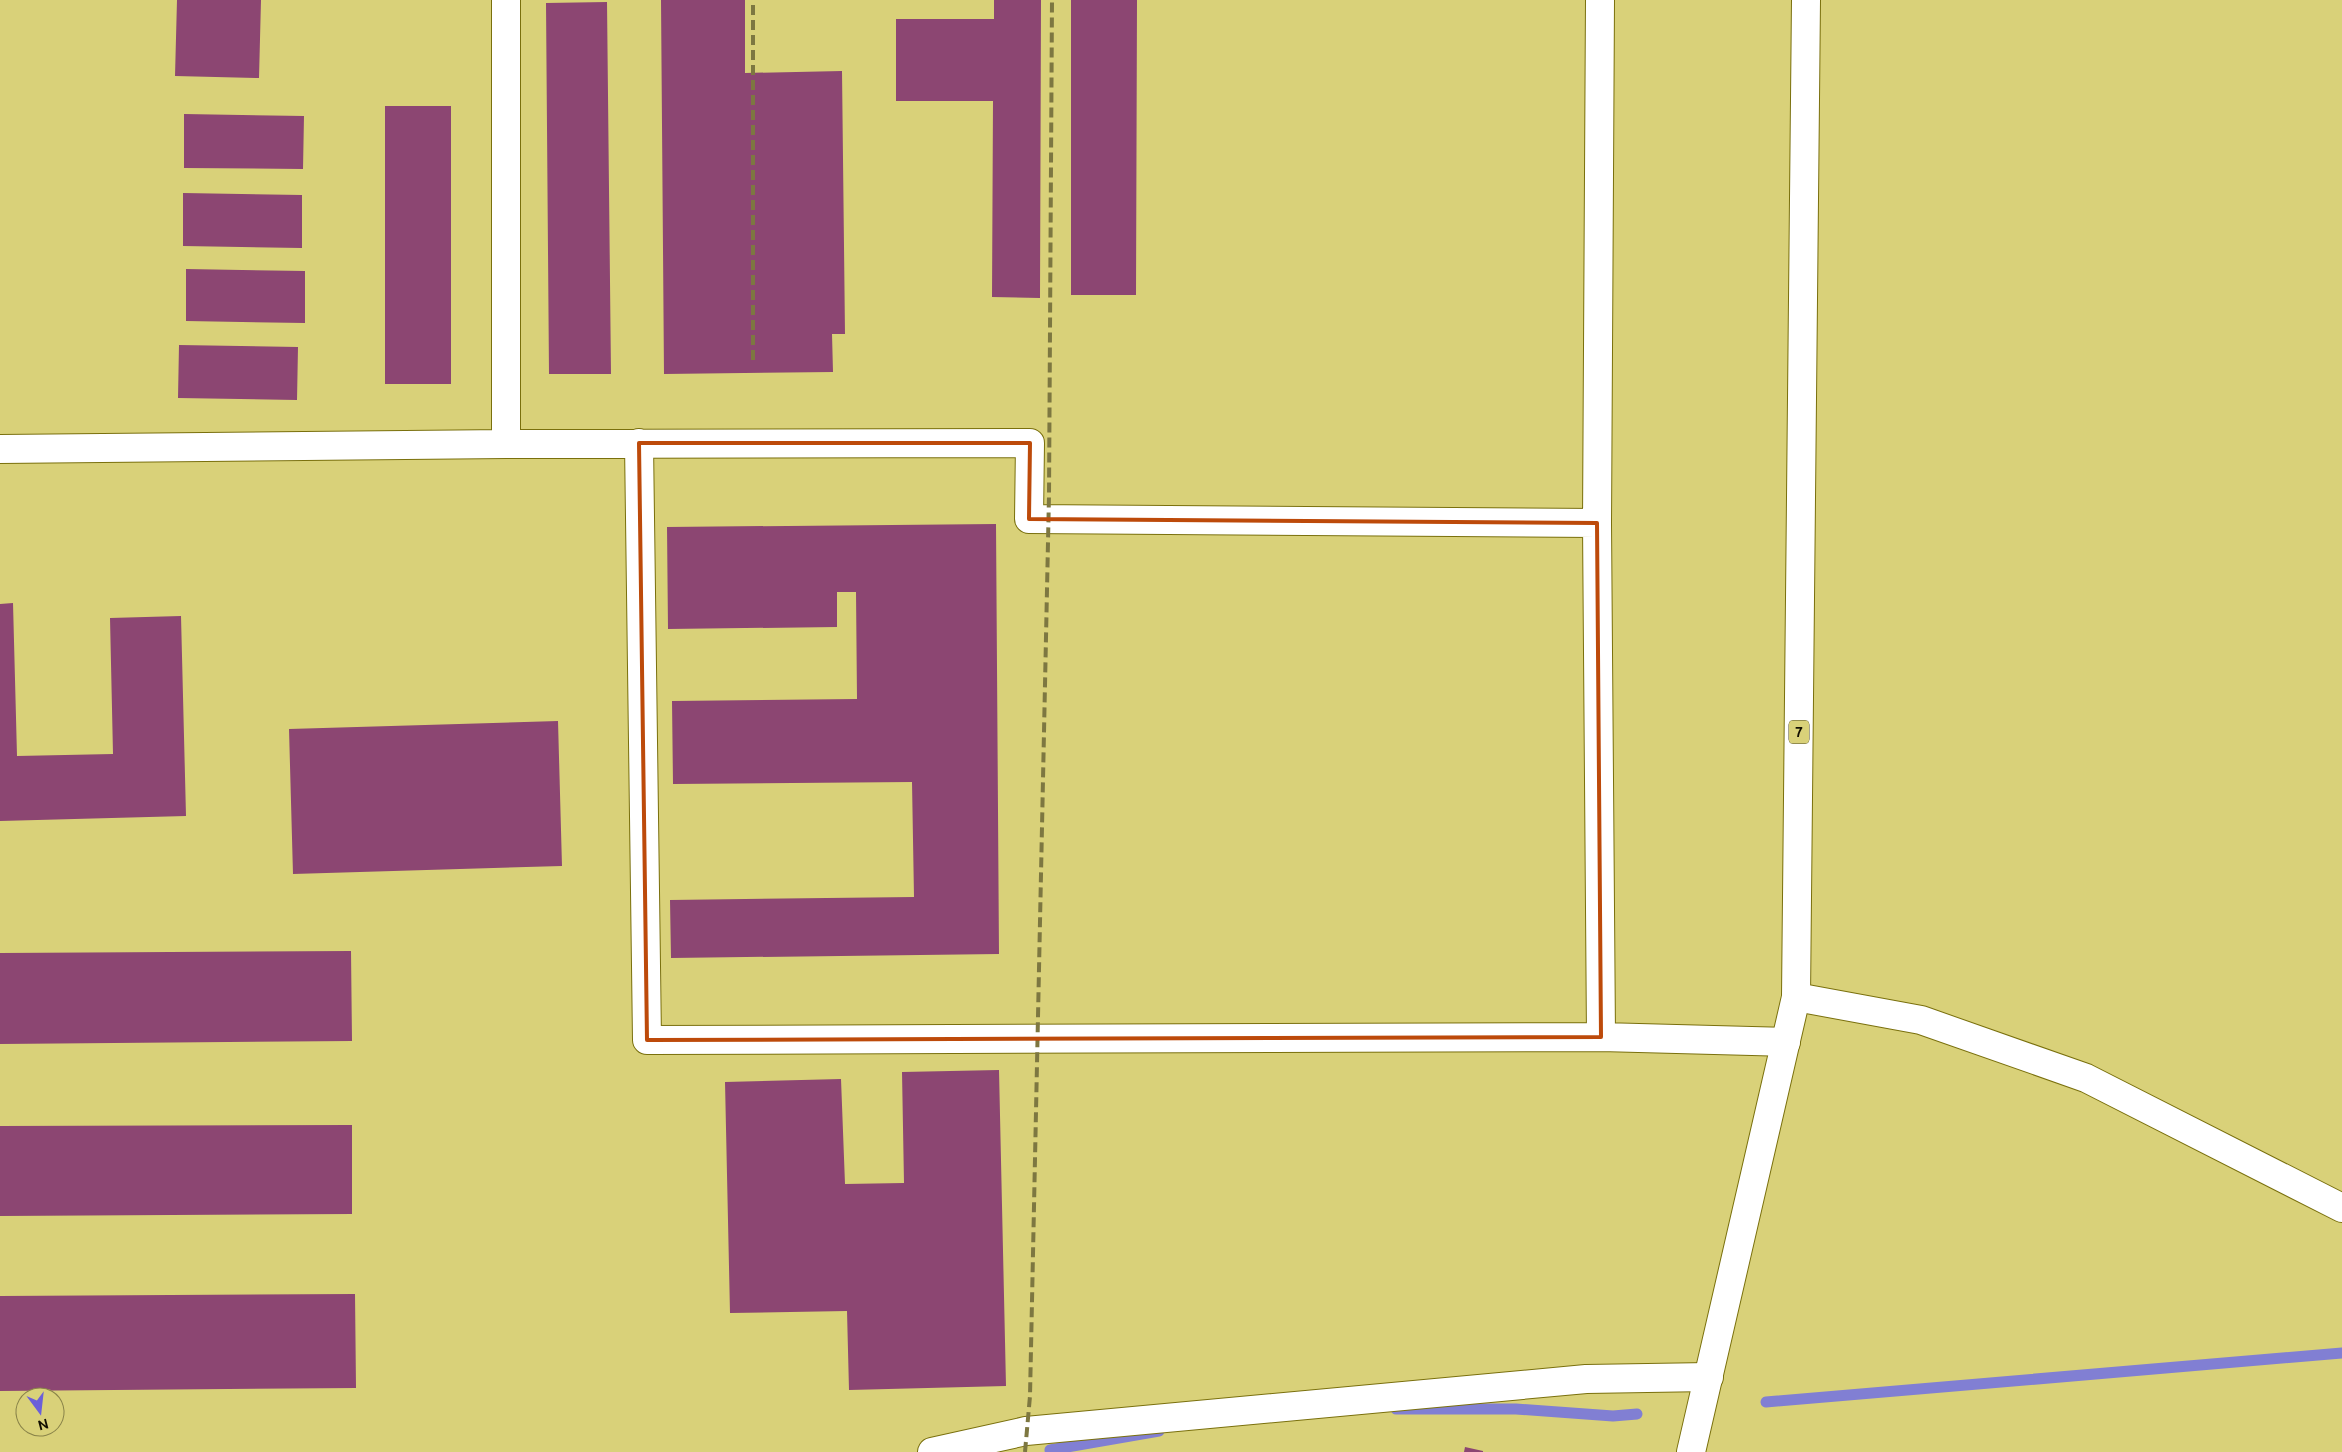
<svg xmlns="http://www.w3.org/2000/svg" width="2342" height="1452" font-family="Ubuntu,sans-serif">
	<style>
		.lines { fill: none; stroke-linecap: round; stroke-linejoin: round }
		.stream { stroke: #817fd3; stroke-width: 11 }
		.building { fill: #8c4672 }
		.street-casing { stroke: #7a700d; stroke-width: 30 }
		.highway-casing { stroke: #7a700d; stroke-width: 30 }
		.street { stroke: #fff; stroke-width: 28 }
		.highway { stroke: #fff; stroke-width: 28 }
		.rail { stroke: #7d7741; stroke-width: 4; stroke-dasharray: 10 5; stroke-linecap: butt }
		.marked { fill: none; stroke: #bd4a0a; stroke-width: 4; stroke-linejoin: round }
		.labels { text-anchor: middle; stroke-width: 5; stroke-linejoin: round; paint-order: stroke }
		.shield { fill: #d9d179; stroke: #4d4824; stroke-width: 1 }
		.shield-label { font-size: 14px; font-weight: bold; fill: #110e00 }
	</style>
	<rect width="100%" height="100%" fill="#d9d179"/>
	<g class="lines">
		<!-- stream -->
		<path class="stream" d="M 1766,1402 L 2342,1353
			M 1396,1409 L 1516,1409 L 1613,1416 L 1637,1414
			M 1050,1450 L 1159,1431"/>
	</g>
	<!-- building -->
	<path class="building" d="M 177,0 L 261,0 L 259,78 L 175,76 Z
		M 661,0 L 745,0 L 745,73 L 842,71 L 845,334 L 832,334 L 833,372 L 664,374 Z
		M 994,0 L 1041,0 L 1040,298 L 992,297 L 993,101 L 896,101 L 896,19 L 994,19 Z
		M 1071,0 L 1137,0 L 1136,295 L 1071,295 Z
		M 607,2 L 611,374 L 549,374 L 546,3 Z
		M 385,106 L 451,106 L 451,384 L 385,384 Z
		M 184,114 L 304,116 L 303,169 L 184,168 Z
		M 183,193 L 302,195 L 302,248 L 183,246 Z
		M 186,269 L 305,271 L 305,323 L 186,321 Z
		M 179,345 L 298,347 L 297,400 L 178,398 Z
		M 996,524 L 999,954 L 671,958 L 670,900 L 914,897 L 912,782 L 673,784 L 672,701 L 857,699 L 856,592 L 837,592 L 837,627 L 668,629 L 667,527 Z
		M 13,603 L 17,756 L 113,754 L 110,618 L 181,616 L 186,816 L 0,821 L 0,604 Z
		M 558,721 L 562,866 L 293,874 L 289,729 Z
		M 351,951 L 352,1041 L 0,1044 L 0,953 Z
		M 999,1070 L 1006,1386 L 849,1390 L 847,1311 L 730,1313 L 725,1082 L 841,1079 L 845,1184 L 904,1183 L 902,1072 Z
		M 352,1125 L 352,1214 L 0,1216 L 0,1126 Z
		M 355,1294 L 356,1388 L 0,1391 L 0,1296 Z
		M 1465,1447 L 1483,1451 L 1483,1452 L 1464,1452 Z"/>
	<g class="lines">
		<defs>
			<path id="street" d="M 506,0 L 506,444
				M 1600,0 L 1597,523 L 1601,1037
				M 639,443 L 647,1040 L 1601,1037 L 1786,1042
				M 0,449 L 506,444 L 1030,443 L 1029,519 L 1597,523
				M 1796,997 L 1921,1020 L 2086,1078 L 2342,1208
				M 932,1452 L 1026,1431 L 1586,1379 L 1709,1377"/>
			<path id="highway" d="M 1691,1452 L 1796,997 L 1806,0"/>
		</defs>
		<!-- street casing -->
		<use href="#street" class="street-casing"/>
		<!-- highway casing -->
		<use href="#highway" class="highway-casing"/>
		<!-- street -->
		<use href="#street" class="street"/>
		<!-- highway -->
		<use href="#highway" class="highway"/>
		<!-- rail -->
		<path class="rail" d="M 753,360 L 753,0
			M 1025,1452 L 1030,1396 L 1049,495 L 1052,0"/>
	</g>
	<!-- marked area -->
	<path class="marked" d="M 639,443 L 1030,443 L 1029,519 L 1597,523 L 1601,1037 L 647,1040 Z"/>
	<g class="labels">
		<!-- shield labels -->
		<rect class="shield" x="1789" y="720.5" width="20" height="23" rx="4"/>
		<g class="shield-label">
			<text x="1799" y="737">7</text>
		</g>
	</g>
	<!-- north arrow -->
	<g transform="translate(40 1412) rotate(165)"><circle r="24" fill="#d9d179" stroke="#898349"/>
	<path d="M0-4L9 19L0 12L-9 19Z" fill="#6b5fd9"/>
	<text y="-8" font-size="14" font-weight="bold" text-anchor="middle" fill="#110e00">N</text>
	</g>
</svg>
